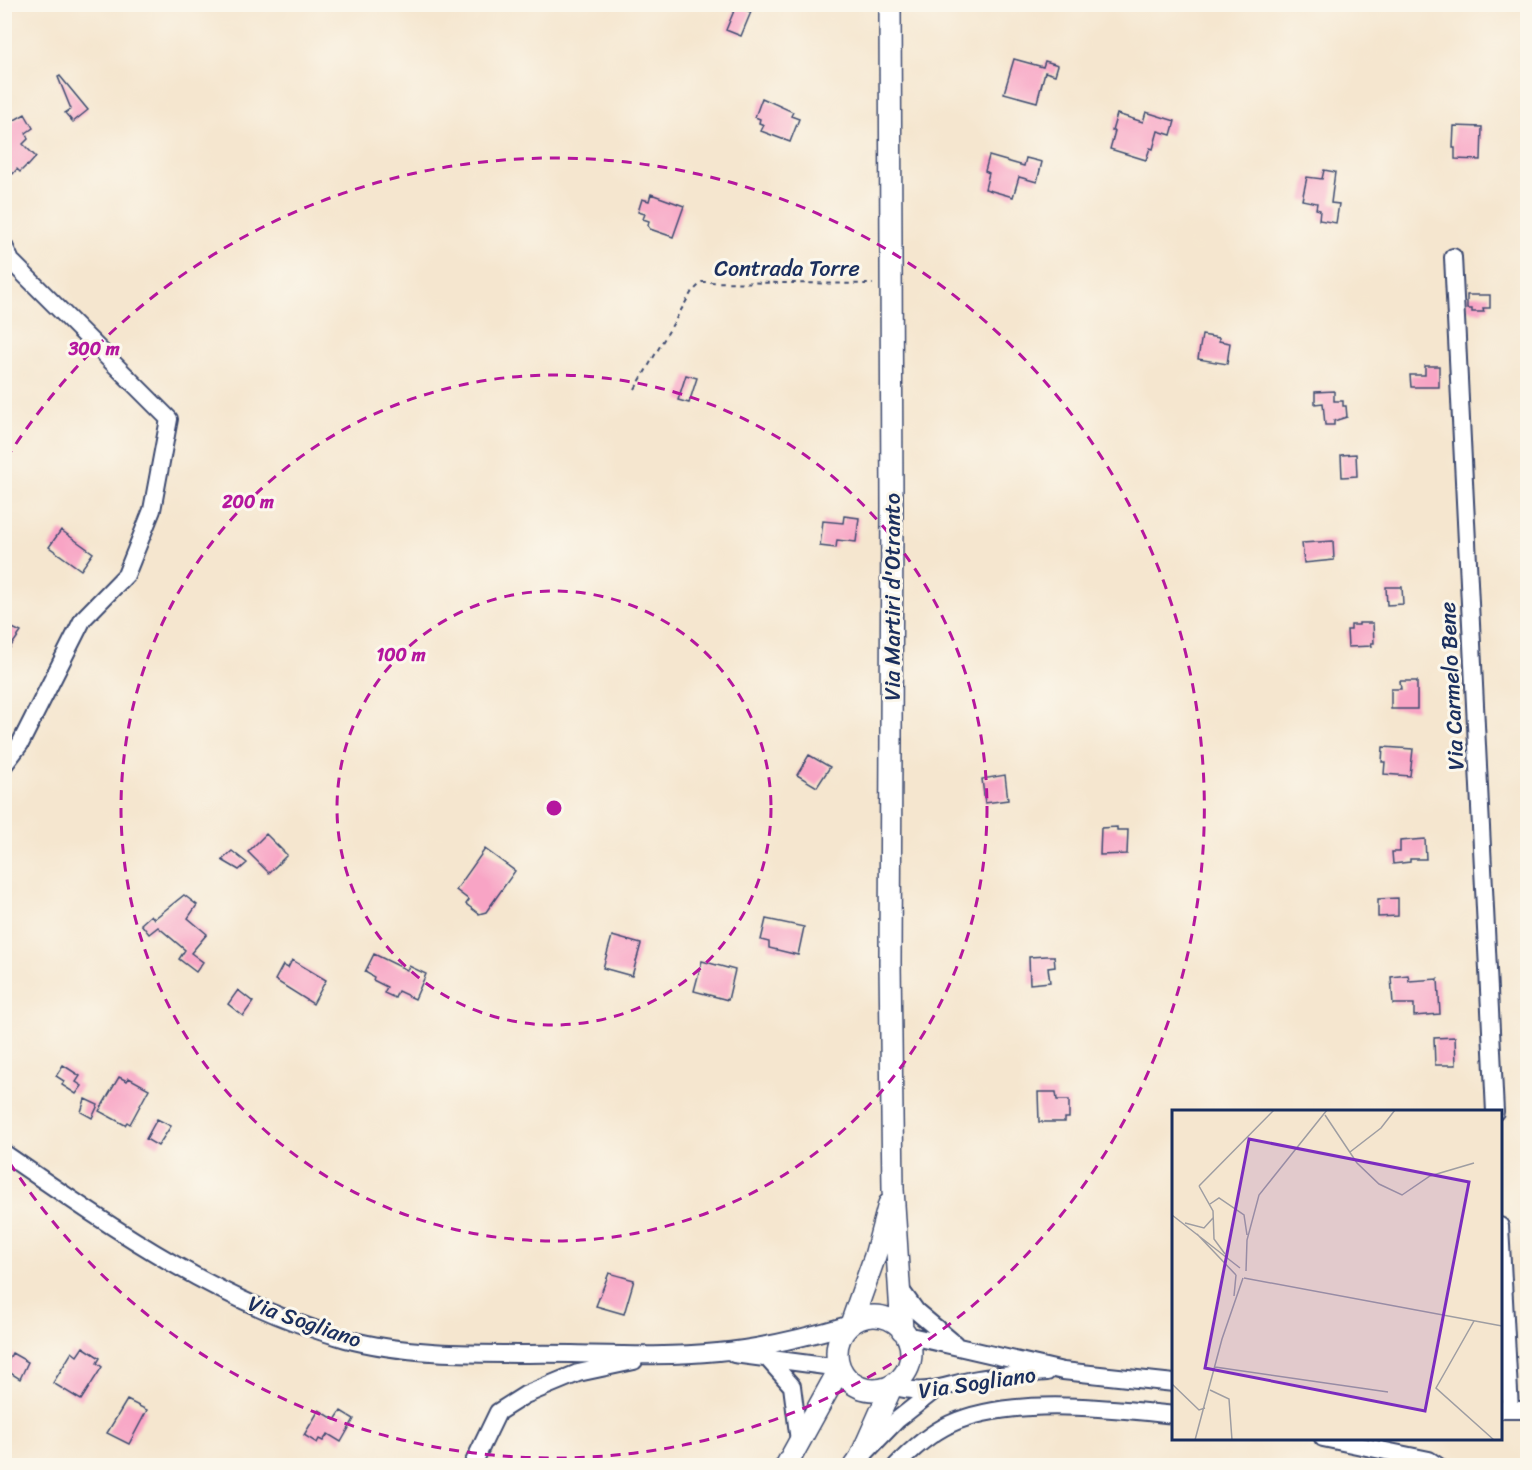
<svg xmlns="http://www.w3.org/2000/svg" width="1532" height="1470" font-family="Sriracha,sans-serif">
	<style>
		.building { fill: #f8a4c5 }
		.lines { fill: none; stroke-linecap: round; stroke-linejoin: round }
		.minor-casing { stroke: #3c4a6f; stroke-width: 20 }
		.major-casing { stroke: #3c4a6f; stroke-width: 24 }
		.path { stroke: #3c4a6f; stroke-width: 2; stroke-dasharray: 4.5 4.5; stroke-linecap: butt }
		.minor { stroke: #fff; stroke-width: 16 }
		.major { stroke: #fff; stroke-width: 21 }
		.ring { fill: none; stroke: #b5179e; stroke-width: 3; stroke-dasharray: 10 8 }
		.labels { text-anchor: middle; stroke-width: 6; stroke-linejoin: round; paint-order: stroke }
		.street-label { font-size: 22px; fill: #1b2f5e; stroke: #fbf7ec }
		.inset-road { fill: none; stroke: #9e9da2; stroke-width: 1.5 }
		.view { fill: #7b2cbf; fill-opacity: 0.15; stroke: #7b2cbf; stroke-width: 3 }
		.inset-edge { fill: none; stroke: #1b2f5e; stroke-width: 3 }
		.centre { fill: #b5179e; stroke: #fbf7ec; stroke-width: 3 }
		.ring-label { font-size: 18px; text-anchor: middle; font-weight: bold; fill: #b5179e; stroke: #fbf7ec; stroke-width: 6; stroke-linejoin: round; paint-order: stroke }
	</style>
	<rect width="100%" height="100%" fill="#fbf7ec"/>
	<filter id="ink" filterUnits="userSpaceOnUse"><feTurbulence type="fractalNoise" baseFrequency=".0167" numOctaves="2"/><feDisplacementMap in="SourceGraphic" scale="12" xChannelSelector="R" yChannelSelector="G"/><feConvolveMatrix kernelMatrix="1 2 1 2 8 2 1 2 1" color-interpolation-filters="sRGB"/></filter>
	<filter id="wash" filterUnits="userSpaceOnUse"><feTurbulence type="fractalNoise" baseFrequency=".008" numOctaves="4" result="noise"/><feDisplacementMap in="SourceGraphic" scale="24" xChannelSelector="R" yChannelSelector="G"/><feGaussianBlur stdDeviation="1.35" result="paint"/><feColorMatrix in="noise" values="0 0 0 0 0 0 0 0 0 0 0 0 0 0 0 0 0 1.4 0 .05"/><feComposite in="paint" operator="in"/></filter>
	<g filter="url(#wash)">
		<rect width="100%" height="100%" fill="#f5e6cf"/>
		<g id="blocks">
			<!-- building -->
			<path class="building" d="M 736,6 L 751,12 L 741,36 L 726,30 Z
				M 1014,59 L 1043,67 L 1045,61 L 1058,65 L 1055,75 L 1045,72 L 1037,102 L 1004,93 Z
				M 60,76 L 88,110 L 73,122 L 65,113 L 71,109 L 58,77 Z
				M 762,98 L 793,112 L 791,116 L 799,119 L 790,142 L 761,131 L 764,125 L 759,123 L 760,119 L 755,117 Z
				M 1146,112 L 1175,121 L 1171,135 L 1158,131 L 1153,149 L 1150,148 L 1146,160 L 1110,149 L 1115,131 L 1112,131 L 1117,114 L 1143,122 Z
				M 25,114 L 33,128 L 26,133 L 28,139 L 23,144 L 36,157 L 28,166 L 27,165 L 20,172 L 17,169 L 13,174 L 4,165 L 4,126 Z
				M 1454,126 L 1482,127 L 1481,160 L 1455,159 L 1455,148 L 1453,148 Z
				M 989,156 L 1024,166 L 1026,158 L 1042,162 L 1037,182 L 1019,177 L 1013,197 L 985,189 L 989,173 L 985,171 Z
				M 1324,170 L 1335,172 L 1331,203 L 1339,204 L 1336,223 L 1319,220 L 1320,210 L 1316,209 L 1317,203 L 1302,200 L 1307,177 L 1322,179 Z
				M 651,194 L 684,206 L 673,237 L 650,229 L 648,226 L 649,221 L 643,219 L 645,214 L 638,212 L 642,199 L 649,201 Z
				M 1467,295 L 1490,295 L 1490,308 L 1483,308 L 1484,312 L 1472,312 L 1472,309 L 1467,309 Z
				M 1202,335 L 1219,338 L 1219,341 L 1230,343 L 1227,364 L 1198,359 Z
				M 1425,366 L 1439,366 L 1439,387 L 1411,387 L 1410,375 L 1425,375 Z
				M 686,375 L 697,378 L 689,403 L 678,400 Z
				M 1334,391 L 1334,401 L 1343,401 L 1343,406 L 1346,406 L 1347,417 L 1334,421 L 1334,425 L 1325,425 L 1323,403 L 1315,404 L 1315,392 Z
				M 1356,454 L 1357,476 L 1342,477 L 1341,455 Z
				M 844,516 L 859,518 L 856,542 L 837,540 L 836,548 L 820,546 L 823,521 L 843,523 Z
				M 61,530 L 93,553 L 81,570 L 49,547 Z
				M 1333,541 L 1334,560 L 1304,563 L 1302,543 Z
				M 1386,587 L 1402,587 L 1403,604 L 1387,605 Z
				M 1359,623 L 1373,623 L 1374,643 L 1371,643 L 1372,646 L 1348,647 L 1347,630 L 1351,630 L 1351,625 L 1359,625 Z
				M 4,624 L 21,632 L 4,656 Z
				M 1400,681 L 1417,681 L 1417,709 L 1391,709 L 1391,689 L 1401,689 Z
				M 1383,747 L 1413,749 L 1410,776 L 1384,774 L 1385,762 L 1382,762 Z
				M 809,755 L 830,767 L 817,787 L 797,775 Z
				M 1005,775 L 1008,800 L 985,803 L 982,779 Z
				M 1117,827 L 1117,830 L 1128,830 L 1127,854 L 1100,855 L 1101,828 Z
				M 266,834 L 287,855 L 269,873 L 248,852 Z
				M 1425,839 L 1426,859 L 1410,859 L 1410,862 L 1393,864 L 1392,852 L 1400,852 L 1400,841 Z
				M 485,849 L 515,871 L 486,912 L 479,914 L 466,904 L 469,900 L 456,890 Z
				M 232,851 L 247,863 L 239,870 L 222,860 Z
				M 184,895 L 197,905 L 188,918 L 207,934 L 191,953 L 203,962 L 196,972 L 179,959 L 185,950 L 158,927 L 149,934 L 141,924 L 151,915 L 154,919 Z
				M 1398,898 L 1398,916 L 1378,917 L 1378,899 Z
				M 766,919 L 804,927 L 798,955 L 769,948 L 769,942 L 761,940 Z
				M 612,936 L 641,944 L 632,976 L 603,968 Z
				M 374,954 L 407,970 L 409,966 L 426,974 L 415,999 L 398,991 L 395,998 L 384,993 L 387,987 L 373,980 L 374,977 L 365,972 Z
				M 1047,956 L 1054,956 L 1055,967 L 1048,968 L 1050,982 L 1030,984 L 1029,957 Z
				M 292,960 L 326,980 L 313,1004 L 275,980 L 283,965 L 288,968 Z
				M 702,961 L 735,970 L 728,1000 L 694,991 Z
				M 1408,975 L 1409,981 L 1438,979 L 1440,1014 L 1414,1016 L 1414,1004 L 1393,1004 L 1391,977 Z
				M 238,990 L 253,1002 L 243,1016 L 228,1004 Z
				M 1455,1037 L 1456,1065 L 1435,1065 L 1434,1038 Z
				M 63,1065 L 80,1076 L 76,1082 L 82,1086 L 76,1094 L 62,1085 L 64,1081 L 56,1076 Z
				M 119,1077 L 127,1081 L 129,1078 L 149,1089 L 130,1124 L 127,1122 L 125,1125 L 99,1111 Z
				M 1038,1092 L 1056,1092 L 1057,1100 L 1069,1100 L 1069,1118 L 1065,1118 L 1065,1122 L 1039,1122 Z
				M 85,1099 L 98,1105 L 92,1118 L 81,1112 Z
				M 157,1119 L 171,1126 L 158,1146 L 146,1139 Z
				M 609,1273 L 634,1280 L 624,1314 L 596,1306 Z
				M 83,1347 L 100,1358 L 97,1363 L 102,1367 L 81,1400 L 53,1383 L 72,1352 L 77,1356 Z
				M 12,1353 L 28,1362 L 20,1379 L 4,1369 Z
				M 127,1400 L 147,1410 L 129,1444 L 107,1433 Z
				M 319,1410 L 335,1420 L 341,1411 L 354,1419 L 341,1442 L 328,1434 L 323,1441 L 319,1439 L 317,1443 L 304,1435 Z"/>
		</g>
	</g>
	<g filter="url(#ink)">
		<use href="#blocks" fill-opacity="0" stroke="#3c4a6f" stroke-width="1.5"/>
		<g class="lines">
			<defs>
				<path id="minor" d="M 4,246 L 11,261 L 169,419 L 152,510 L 126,575 L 83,619 L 20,744 L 4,765
					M 1453,257 L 1495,1112
					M 4,1153 C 111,1227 220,1304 346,1339 C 416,1358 500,1353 572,1354 C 621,1355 669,1357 718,1352 C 763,1348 807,1337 851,1324
					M 1500,1226 L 1510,1410
					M 900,1289 L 916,1311 L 955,1344
					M 906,1335 L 1063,1371 L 1174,1383
					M 734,1354 L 840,1368
					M 768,1359 L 792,1386 L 799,1441
					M 892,1386 C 929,1397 943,1385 978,1379 C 1000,1375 1024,1374 1047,1372
					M 1500,1410 L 1528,1410
					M 1323,1438 L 1429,1460 L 1438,1466
					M 865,1453 L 897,1420 L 935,1390
					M 472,1466 L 498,1412 L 525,1395 L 578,1373 L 634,1361
					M 896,1466 C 912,1449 929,1434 950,1424 C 1011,1396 1108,1408 1174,1415"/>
				<path id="major" d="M 890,4 L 892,506 L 890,963 L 893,1189 L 902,1330
					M837 1353a37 37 0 1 1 74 0a37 37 0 1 1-74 0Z
					M 851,1324 L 875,1256 L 889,1204
					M 786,1466 L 840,1368
					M 854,1466 L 860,1458 L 892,1386"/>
			</defs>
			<!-- minor casing -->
			<use href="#minor" class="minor-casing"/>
			<!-- major casing -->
			<use href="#major" class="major-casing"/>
			<!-- path -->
			<path class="path" d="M 635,389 L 691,293 L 702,282 L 873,284"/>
			<!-- minor -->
			<use href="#minor" class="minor"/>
			<!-- major -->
			<use href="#major" class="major"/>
		</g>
	</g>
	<!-- distance rings -->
	<g class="ring">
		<circle cx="554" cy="808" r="217"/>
		<circle cx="554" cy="808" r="433"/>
		<path d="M6 459A650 650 0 1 1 6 1157"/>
	</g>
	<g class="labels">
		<!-- street labels -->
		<g class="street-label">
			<text x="787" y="276">Contrada Torre</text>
			<text transform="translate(892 597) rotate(-90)" y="8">Via Martiri d'Otranto</text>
			<text transform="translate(1451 686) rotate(-93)" y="8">Via Carmelo Bene</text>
			<text transform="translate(305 1321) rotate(19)" y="8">Via Sogliano</text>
			<text transform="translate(977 1382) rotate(-8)" y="8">Via Sogliano</text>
		</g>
	</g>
	<!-- overview -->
	<g transform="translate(1172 1110)">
		<rect width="330" height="330" fill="#f5e6cf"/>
		<path class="inset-road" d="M 153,5 L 185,53 L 207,74 L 230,85 L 258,66 L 302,53M 178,42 L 209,18 L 223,0M 27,76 L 102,0M 27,76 L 41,101 L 42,129 L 53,144M 38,94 L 47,88 L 72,105 L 75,125M 0,105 L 68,158M 13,113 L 32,118 L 41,108M 25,124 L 64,165M 74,161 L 75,130 L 87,85 L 155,0M 72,168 L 330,216M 62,186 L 64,165M 302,211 L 264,278 L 322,330M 43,257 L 216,282M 0,274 L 27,300 L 33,298M 38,280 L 57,289 L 60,330M 23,330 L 50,229 L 71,168"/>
		<path class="view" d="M 77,29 L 297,72 L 253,301 L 33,258 Z"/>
		<rect width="330" height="330" class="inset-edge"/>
	</g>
	<circle cx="554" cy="808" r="9" class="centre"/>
	<g class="ring-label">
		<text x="94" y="355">300 m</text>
		<text x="248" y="508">200 m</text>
		<text x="401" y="661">100 m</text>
	</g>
	<!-- margin -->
	<rect width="1532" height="1470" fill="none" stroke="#fbf7ec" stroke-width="24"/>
</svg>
